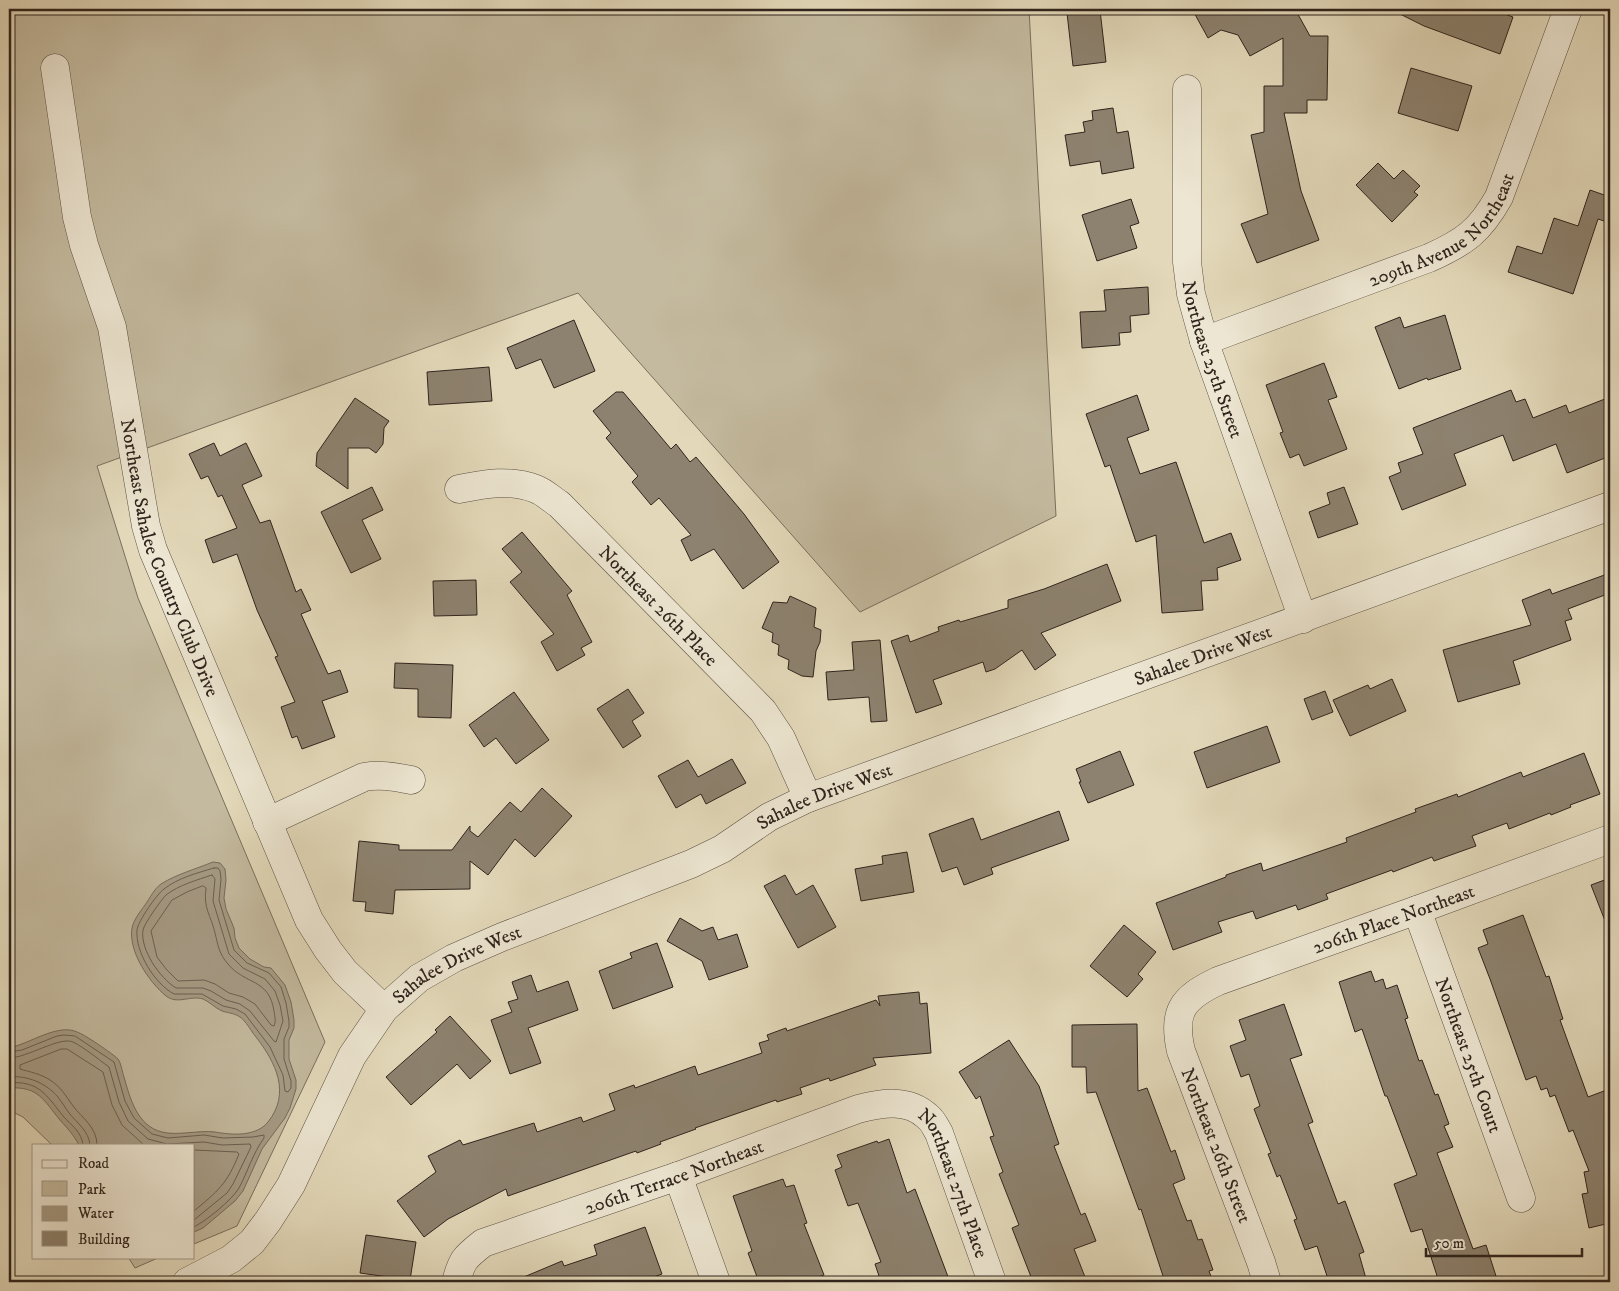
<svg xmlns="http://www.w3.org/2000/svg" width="1619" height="1291" font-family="'IM FELL DW Pica',serif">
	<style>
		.green { fill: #c4ba9f; stroke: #7a6f5e }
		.water { fill: #a69b85; stroke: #766b5b }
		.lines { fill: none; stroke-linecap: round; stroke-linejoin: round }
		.shore { stroke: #6a6051; stroke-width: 1 }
		.building { fill: #8d826f; stroke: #2f241d }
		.minor-casing { stroke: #5c5144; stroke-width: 29 }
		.minor { stroke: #ede6d2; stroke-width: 28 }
		.labels { text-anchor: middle; stroke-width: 4; stroke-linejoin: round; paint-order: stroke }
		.street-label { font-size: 19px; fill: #2f241d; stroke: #ede6d2 }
	</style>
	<rect width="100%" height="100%" fill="#e3d9ba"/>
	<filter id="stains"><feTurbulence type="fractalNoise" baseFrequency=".004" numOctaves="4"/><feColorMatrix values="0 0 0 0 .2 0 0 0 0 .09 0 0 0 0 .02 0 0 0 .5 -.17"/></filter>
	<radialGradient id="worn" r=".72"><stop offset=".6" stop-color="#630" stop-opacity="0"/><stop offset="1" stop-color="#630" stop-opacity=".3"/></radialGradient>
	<!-- green -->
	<path class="green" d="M 9,9 L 1029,9 L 1056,516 L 860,612 L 578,293 L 97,466 L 138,598 L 325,1042 L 237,1226 L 194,1244 L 194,1145 L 52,1145 L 23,1117 L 9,1110 Z
		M 128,1257 L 160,1257 L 135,1268 Z"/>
	<!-- water -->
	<path class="water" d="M 213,862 L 220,863 L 225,869 L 226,880 L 224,898 L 226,909 L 234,928 L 235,938 L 239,948 L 250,959 L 264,967 L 271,968 L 285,985 L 291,1002 L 294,1020 L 294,1028 L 289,1040 L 289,1059 L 296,1080 L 296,1089 L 290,1108 L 285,1118 L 262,1149 L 243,1191 L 235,1201 L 203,1228 L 194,1232 L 194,1145 L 79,1145 C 73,1134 68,1129 60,1120 C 44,1101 39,1086 9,1088 L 9,1048 C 29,1044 58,1023 77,1032 C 84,1034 113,1054 118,1059 C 121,1063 122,1071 124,1077 C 130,1098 137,1126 162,1132 C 177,1136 198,1130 215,1132 C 232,1135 256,1137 268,1122 C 291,1093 276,1063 256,1037 C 251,1031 246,1021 240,1017 C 234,1013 228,1013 222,1011 C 215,1008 210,1002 203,999 C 190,995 178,1005 166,996 C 149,982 128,951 132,928 C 134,919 140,912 145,905 C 150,898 154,889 161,884 C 177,874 196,869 213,862 Z"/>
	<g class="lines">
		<!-- shore -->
		<path class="shore" d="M 214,868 L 218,868 L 220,871 L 221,879 L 219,900 L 234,950 L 247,963 L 269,973 L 281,987 L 286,1003 L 289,1021 L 289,1027 L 284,1039 L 284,1059 L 291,1081 L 291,1088 L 288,1092 L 285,1091 L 283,1075 L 270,1047 L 245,1014 L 236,1009 L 223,1006 L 202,994 L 174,994 C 155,984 135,952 137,930 C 138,921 157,894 164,889 C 178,878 197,873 214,868 Z
			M 212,875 L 215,879 L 213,901 L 229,954 L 243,968 L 265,979 L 275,991 L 280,1005 L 283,1021 L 276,1042 L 274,1041 L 250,1011 L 240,1004 L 226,1000 L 211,991 L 203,988 L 176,988 C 160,978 140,950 143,930 C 144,924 161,900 166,895 C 179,885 197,880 212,875 Z
			M 203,886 L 206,888 C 203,909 211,915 215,933 C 218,945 219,954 228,964 C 245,985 269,978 274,1011 C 275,1017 276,1021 274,1026 L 271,1025 L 255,1004 L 243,997 L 229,993 L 215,984 L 204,980 L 178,981 L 166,969 L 157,957 L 151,931 L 172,900 L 187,892 Z
			M 9,1052 L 22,1050 L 57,1036 L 64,1035 L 75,1036 L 114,1062 L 125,1101 L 134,1118 L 152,1134 L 168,1138 L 204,1135 L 223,1138 L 253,1137 L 264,1135 L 264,1138 C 253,1153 248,1171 239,1188 C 231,1201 207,1220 194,1227
			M 9,1058 C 27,1058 60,1036 73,1042 C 85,1048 98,1059 109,1067 L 119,1102 L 128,1121 L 148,1139 L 167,1144 L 204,1142 L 222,1145 L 250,1144 L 251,1147 L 233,1184 L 227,1193 L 194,1220
			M 9,1077 C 27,1075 46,1083 58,1097 C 62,1102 65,1108 69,1113 C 77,1123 89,1131 90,1145
			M 9,1083 C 39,1080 47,1096 63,1116 C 71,1125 82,1132 83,1145
			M 97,1145 C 97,1127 82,1118 73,1106 C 66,1096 60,1086 50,1080 C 41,1074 30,1072 20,1069 L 20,1065 L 61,1049 L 67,1049 L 103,1072 L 112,1105 L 122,1125 L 144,1145
			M 194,1150 L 237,1152 L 239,1154 C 227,1184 218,1191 194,1211"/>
	</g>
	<!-- building -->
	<path class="building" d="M 1192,9 L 1295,9 L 1310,36 L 1328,36 L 1327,100 L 1307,100 L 1307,113 L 1284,113 L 1301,191 L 1319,240 L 1257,263 L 1241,224 L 1268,214 L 1251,135 L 1264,132 L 1264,86 L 1283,86 L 1283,38 L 1250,56 L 1238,35 L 1221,30 L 1208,38 Z
		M 1390,9 L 1491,9 L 1513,17 L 1500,54 L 1424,26 Z
		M 1100,10 L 1106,62 L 1073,66 L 1067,13 Z
		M 1411,68 L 1472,86 L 1458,131 L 1398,113 Z
		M 1113,108 L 1117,133 L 1128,131 L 1134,168 L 1102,174 L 1100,161 L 1070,166 L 1065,135 L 1085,132 L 1083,122 L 1093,120 L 1092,111 Z
		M 1378,163 L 1394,179 L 1403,170 L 1420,186 L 1414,192 L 1418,195 L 1392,222 L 1356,185 Z
		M 1590,190 L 1610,197 L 1610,223 L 1598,219 L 1573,294 L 1508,272 L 1517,246 L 1542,254 L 1554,218 L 1578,226 Z
		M 1131,199 L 1139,223 L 1130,226 L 1137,248 L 1097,261 L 1082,215 Z
		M 1148,287 L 1149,314 L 1130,316 L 1131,332 L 1119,333 L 1120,345 L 1082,348 L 1080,312 L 1106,311 L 1104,290 Z
		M 1445,315 L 1461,369 L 1428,380 L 1427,378 L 1399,389 L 1375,327 L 1400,317 L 1404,328 Z
		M 574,320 L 595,371 L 554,388 L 541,359 L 516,369 L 507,348 Z
		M 1324,363 L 1337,397 L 1328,400 L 1347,449 L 1304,466 L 1299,454 L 1290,458 L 1280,433 L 1283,432 L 1266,385 Z
		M 489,367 L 492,401 L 429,405 L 427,372 Z
		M 1511,390 L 1516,402 L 1525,399 L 1533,418 L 1566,405 L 1569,413 L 1610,397 L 1610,456 L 1567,473 L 1556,444 L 1513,461 L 1503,435 L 1454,454 L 1466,485 L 1402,510 L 1389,477 L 1401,472 L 1398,463 L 1423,454 L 1413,428 Z
		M 616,392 L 623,392 L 671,449 L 676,444 L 690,462 L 696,457 L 744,514 L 779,562 L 743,589 L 714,549 L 691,561 L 681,540 L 691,535 L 659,498 L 651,505 L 632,482 L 638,476 L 606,438 L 611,433 L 593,411 Z
		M 1137,395 L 1149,430 L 1127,438 L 1140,474 L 1176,462 L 1204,543 L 1231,533 L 1241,560 L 1217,568 L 1218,580 L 1201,581 L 1203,610 L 1162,613 L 1156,535 L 1136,542 L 1110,465 L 1105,467 L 1086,414 Z
		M 355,398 L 389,421 L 384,428 L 383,444 L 376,453 L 369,448 L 348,448 L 348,489 L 316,466 L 317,453 Z
		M 214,443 L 220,456 L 246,443 L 262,476 L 242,485 L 260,523 L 270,520 L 296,592 L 301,589 L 311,610 L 301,614 L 328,674 L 340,670 L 348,692 L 322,701 L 335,737 L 302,749 L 297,736 L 292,738 L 281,707 L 295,702 L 275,657 L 278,656 L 257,610 L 237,554 L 213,563 L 205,540 L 237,528 L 222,495 L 218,497 L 208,476 L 201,479 L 189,454 Z
		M 372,487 L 383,510 L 362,520 L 381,559 L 351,573 L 321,512 Z
		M 1344,487 L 1358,524 L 1318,538 L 1309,512 L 1330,504 L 1327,493 Z
		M 522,532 L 572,591 L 567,595 L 592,642 L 581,648 L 585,655 L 557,671 L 541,642 L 554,634 L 510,582 L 522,572 L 502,549 Z
		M 1107,564 L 1121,601 L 1041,633 L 1056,655 L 1035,670 L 1022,650 L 995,669 L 986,672 L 983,662 L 933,680 L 942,704 L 916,713 L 891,641 L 908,635 L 910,642 L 939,631 L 938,627 L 959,620 L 960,622 L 1008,608 L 1008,600 L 1044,589 Z
		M 1610,573 L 1610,593 L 1568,609 L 1572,619 L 1565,621 L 1571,640 L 1513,661 L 1520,684 L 1458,702 L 1443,650 L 1531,625 L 1522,600 L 1550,589 L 1552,594 Z
		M 476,580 L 477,615 L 434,616 L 433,581 Z
		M 790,596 L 816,608 L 814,627 L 821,630 L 820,642 L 816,651 L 813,677 L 802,676 L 788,669 L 789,660 L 778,655 L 779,645 L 772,642 L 773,633 L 762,628 L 773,602 L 787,603 Z
		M 880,640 L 887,721 L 871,722 L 869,697 L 828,700 L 826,672 L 854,670 L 852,642 Z
		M 395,663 L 453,665 L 451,718 L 418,717 L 418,689 L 394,688 Z
		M 1392,679 L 1406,711 L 1350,736 L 1333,700 L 1368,685 L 1370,689 Z
		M 628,689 L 644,713 L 632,721 L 641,736 L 623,748 L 597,709 Z
		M 1325,691 L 1333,712 L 1312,720 L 1304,699 Z
		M 514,692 L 549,740 L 516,764 L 496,738 L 484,747 L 469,725 Z
		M 1267,726 L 1280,762 L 1207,788 L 1194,752 Z
		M 1120,751 L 1134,785 L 1088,803 L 1079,782 L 1081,782 L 1076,769 Z
		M 1584,753 L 1600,794 L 1570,805 L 1571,807 L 1551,815 L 1550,813 L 1509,829 L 1507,823 L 1472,836 L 1476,846 L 1434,861 L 1432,857 L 1393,872 L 1392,870 L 1326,894 L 1328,899 L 1298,910 L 1296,905 L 1256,919 L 1253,911 L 1218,922 L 1222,932 L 1173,950 L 1156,903 L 1226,877 L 1226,875 L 1261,863 L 1263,871 L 1347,842 L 1346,838 L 1416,812 L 1415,809 L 1457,794 L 1458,797 L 1521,772 L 1523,777 Z
		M 732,759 L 746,783 L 706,804 L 701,794 L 676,808 L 658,776 L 688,760 L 698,777 Z
		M 542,788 L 572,816 L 535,857 L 515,839 L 488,875 L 470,861 L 470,889 L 395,890 L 393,914 L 365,911 L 366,902 L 353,901 L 359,841 L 399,845 L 399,850 L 452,850 L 470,826 L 470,831 L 478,837 L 510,802 L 521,812 Z
		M 1059,811 L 1069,840 L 991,868 L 993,874 L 964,885 L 957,867 L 942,872 L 929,834 L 973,818 L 981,840 Z
		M 907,852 L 914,892 L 861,901 L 855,869 L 883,864 L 882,856 Z
		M 785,875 L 796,895 L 813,885 L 836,927 L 798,948 L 764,886 Z
		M 1610,878 L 1610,931 L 1609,931 L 1591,885 Z
		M 1523,915 L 1546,977 L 1549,976 L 1563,1019 L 1560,1020 L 1588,1097 L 1604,1091 L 1610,1108 L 1610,1223 L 1589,1228 L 1582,1194 L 1588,1193 L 1584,1172 L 1589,1171 L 1573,1130 L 1569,1132 L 1555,1095 L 1550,1097 L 1547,1088 L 1541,1090 L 1536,1076 L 1526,1080 L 1490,979 L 1478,948 L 1488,944 L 1483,930 Z
		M 680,918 L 702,931 L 713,927 L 718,940 L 737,934 L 748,967 L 709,980 L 702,961 L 667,941 Z
		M 1124,925 L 1156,952 L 1138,974 L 1143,979 L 1127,997 L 1090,966 Z
		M 657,943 L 673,987 L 613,1009 L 599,971 L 632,958 L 630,953 Z
		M 1371,971 L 1375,982 L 1383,979 L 1386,989 L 1397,985 L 1408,1018 L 1405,1019 L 1419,1061 L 1422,1060 L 1435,1095 L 1438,1094 L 1449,1124 L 1444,1126 L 1453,1147 L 1437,1153 L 1473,1249 L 1486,1245 L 1496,1276 L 1478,1282 L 1439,1282 L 1422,1229 L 1411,1232 L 1394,1184 L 1417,1175 L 1387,1096 L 1385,1096 L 1362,1029 L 1355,1032 L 1339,982 Z
		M 531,975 L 537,992 L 568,981 L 578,1010 L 528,1028 L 541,1063 L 510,1074 L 491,1020 L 512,1012 L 508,1002 L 518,999 L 512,982 Z
		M 919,992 L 920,1004 L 927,1003 L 931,1053 L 873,1058 L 876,1065 L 830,1081 L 829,1078 L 800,1088 L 802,1094 L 777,1102 L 776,1100 L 695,1128 L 696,1129 L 660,1142 L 661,1144 L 637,1153 L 636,1151 L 508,1196 L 506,1189 L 448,1219 L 424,1237 L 397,1201 L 436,1172 L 428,1156 L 460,1140 L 463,1145 L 534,1123 L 537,1132 L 581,1117 L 583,1122 L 615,1110 L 609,1094 L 634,1085 L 635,1088 L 695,1066 L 698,1075 L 762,1053 L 759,1043 L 769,1040 L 767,1035 L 786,1028 L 787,1031 L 876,1000 L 880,1006 L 878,996 Z
		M 1284,1004 L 1302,1055 L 1290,1059 L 1313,1122 L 1308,1124 L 1338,1204 L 1345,1201 L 1364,1252 L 1359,1254 L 1367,1282 L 1329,1282 L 1317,1246 L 1305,1250 L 1294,1220 L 1297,1219 L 1280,1175 L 1277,1177 L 1268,1154 L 1271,1153 L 1254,1109 L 1260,1106 L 1249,1074 L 1241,1077 L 1230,1046 L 1246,1040 L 1239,1020 Z
		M 450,1016 L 491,1061 L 470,1079 L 457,1064 L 411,1105 L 386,1077 L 437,1032 L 435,1030 Z
		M 1137,1024 L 1138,1091 L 1147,1088 L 1171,1152 L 1175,1150 L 1185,1179 L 1173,1184 L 1187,1221 L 1191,1220 L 1198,1240 L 1202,1239 L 1213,1270 L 1209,1271 L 1213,1282 L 1165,1282 L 1141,1209 L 1139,1210 L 1096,1092 L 1087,1093 L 1086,1067 L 1072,1067 L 1072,1025 Z
		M 1009,1040 L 1039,1086 L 1059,1144 L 1054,1146 L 1081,1215 L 1085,1213 L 1096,1241 L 1074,1249 L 1087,1282 L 1033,1282 L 1012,1228 L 1019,1225 L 999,1174 L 1003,1172 L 990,1137 L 994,1136 L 980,1096 L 976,1099 L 959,1072 Z
		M 889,1139 L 907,1193 L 915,1189 L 950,1282 L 881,1282 L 875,1264 L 881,1262 L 858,1203 L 848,1206 L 835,1170 L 842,1167 L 837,1155 L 877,1141 L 878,1143 Z
		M 783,1179 L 786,1187 L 794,1185 L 807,1223 L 804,1224 L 824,1275 L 804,1282 L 759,1282 L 748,1253 L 752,1251 L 733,1196 Z
		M 645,1227 L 662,1274 L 640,1282 L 512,1282 L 562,1261 L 564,1266 L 597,1255 L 594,1245 Z
		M 366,1235 L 416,1242 L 410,1280 L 360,1273 Z"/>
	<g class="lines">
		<defs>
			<g id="minor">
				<path id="s1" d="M 55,68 L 77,217 L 84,245 L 112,327 L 146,526 L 153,550 L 309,920 L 328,950 L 345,972 L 384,1009"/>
				<path id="s2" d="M 1187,89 L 1187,262 L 1191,294 L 1204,341 L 1303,619"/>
				<path id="s3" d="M 1204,341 L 1429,258 C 1465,242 1480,231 1499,197 L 1568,9"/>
				<path id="s4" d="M 459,489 C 485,484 510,479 536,489 C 544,492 551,499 559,504 L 763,711 L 781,738 L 808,798"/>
				<path d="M 267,822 L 364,777 C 381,774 395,777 411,780"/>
				<path id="s5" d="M 1417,910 L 1521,1198"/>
				<path d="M 678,1176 L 716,1282"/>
				<path id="s6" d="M 187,1282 L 231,1259 L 252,1242 L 268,1221 L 291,1185 L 352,1056 L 384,1009 L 419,978 L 454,958 L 502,937 L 691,864 L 722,849 L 769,817 L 808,798 L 1610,506"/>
				<path id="s7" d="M 456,1282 C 462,1260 464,1258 483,1243 L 678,1176 L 858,1109 C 882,1103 908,1098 928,1117 C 933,1121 936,1128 939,1133 L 992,1282"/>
				<path id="s8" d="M 1267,1282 L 1261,1262 L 1181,1051 C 1172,1012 1182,998 1218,981 L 1417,910 L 1610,839"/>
			</g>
		</defs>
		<!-- minor casing -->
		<use href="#minor" class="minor-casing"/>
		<!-- minor -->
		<use href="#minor" class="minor"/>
	</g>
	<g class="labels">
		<!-- street labels -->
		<g class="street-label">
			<text dy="7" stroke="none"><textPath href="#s3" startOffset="268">209th Avenue Northeast</textPath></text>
			<text dy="7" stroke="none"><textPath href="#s2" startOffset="274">Northeast 25th Street</textPath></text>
			<text dy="7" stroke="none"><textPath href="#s1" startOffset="505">Northeast Sahalee Country Club Drive</textPath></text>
			<text dy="7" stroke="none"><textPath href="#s4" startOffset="248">Northeast 26th Place</textPath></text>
			<text dy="7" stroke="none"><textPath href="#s6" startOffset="1242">Sahalee Drive West</textPath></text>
			<text dy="7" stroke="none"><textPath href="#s6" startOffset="838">Sahalee Drive West</textPath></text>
			<text dy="7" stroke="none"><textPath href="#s8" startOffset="522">206th Place Northeast</textPath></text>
			<text dy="7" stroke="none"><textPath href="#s6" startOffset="432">Sahalee Drive West</textPath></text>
			<text dy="7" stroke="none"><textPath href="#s5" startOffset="154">Northeast 25th Court</textPath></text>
			<text transform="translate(1217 1145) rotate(69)" y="7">Northeast 26th Street</text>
			<text dy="7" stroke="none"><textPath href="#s7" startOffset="251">206th Terrace Northeast</textPath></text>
			<text dy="7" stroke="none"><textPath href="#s7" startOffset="592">Northeast 27th Place</textPath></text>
		</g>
	</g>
	<!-- margin -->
	<rect width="1619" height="1291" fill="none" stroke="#e3d9ba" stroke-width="30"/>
	<rect x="10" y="10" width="1599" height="1271" fill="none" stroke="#2f241d" stroke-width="2.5"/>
	<rect x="15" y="15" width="1589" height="1261" fill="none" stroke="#2f241d"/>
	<!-- legend -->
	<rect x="32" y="1144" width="162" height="115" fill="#ede6d2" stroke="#a1988a"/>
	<rect x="42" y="1160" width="25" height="8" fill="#ede6d2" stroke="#a1988a"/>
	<text x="78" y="1168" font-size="15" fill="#2f241d">Road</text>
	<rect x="42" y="1181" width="25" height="15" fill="#c4ba9f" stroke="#a1988a"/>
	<text x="78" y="1194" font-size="15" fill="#2f241d">Park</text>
	<rect x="42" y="1206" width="25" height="15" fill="#a69b85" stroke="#a1988a"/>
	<text x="78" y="1218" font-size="15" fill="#2f241d">Water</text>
	<rect x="42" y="1231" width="25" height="15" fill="#8d826f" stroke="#a1988a"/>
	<text x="78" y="1244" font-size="15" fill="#2f241d">Building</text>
	<!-- scale -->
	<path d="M1426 1248v8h156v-8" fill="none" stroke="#2f241d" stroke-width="2.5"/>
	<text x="1434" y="1248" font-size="15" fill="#2f241d" stroke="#ede6d2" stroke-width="4" paint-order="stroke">50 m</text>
	<rect width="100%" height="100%" filter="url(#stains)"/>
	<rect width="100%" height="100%" fill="url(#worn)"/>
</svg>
